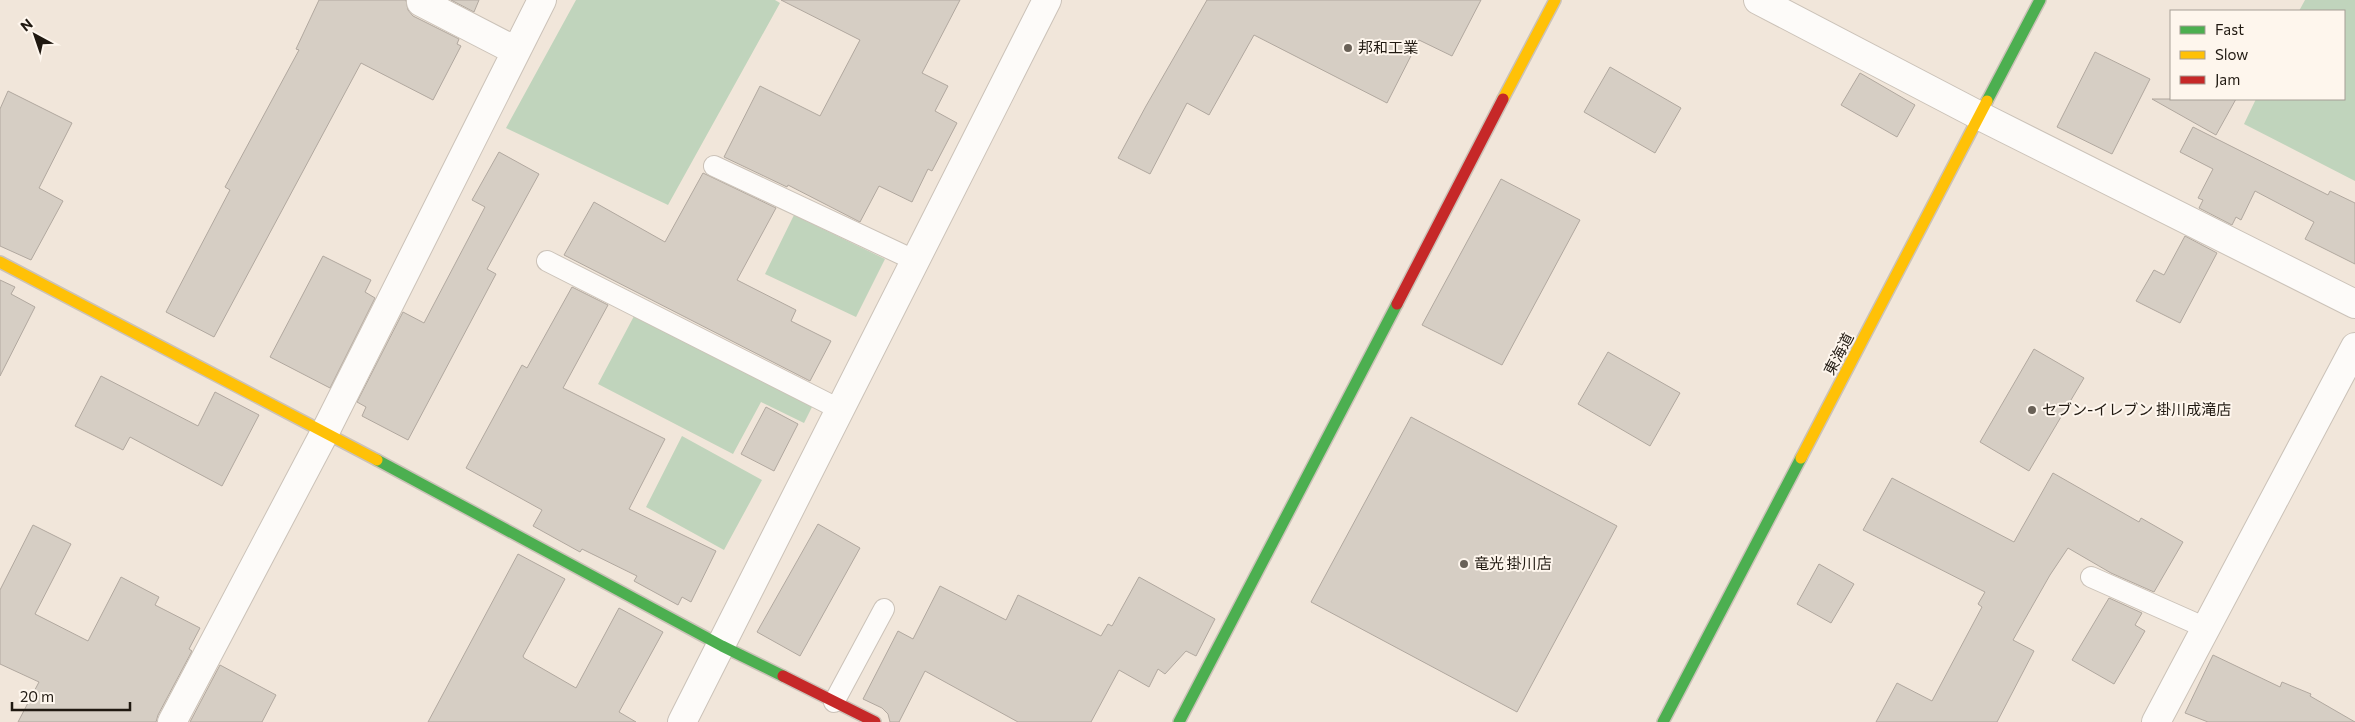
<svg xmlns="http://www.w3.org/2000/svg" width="2355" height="722" font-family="Commissioner,'Noto Sans JP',sans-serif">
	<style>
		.green { fill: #c0d4bc }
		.building { fill: #d6cec4; stroke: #b1a89f }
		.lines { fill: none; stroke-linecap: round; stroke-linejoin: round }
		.lane-casing { stroke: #cbc2b8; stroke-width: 22 }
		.street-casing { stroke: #cbc2b8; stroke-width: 30 }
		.fast-casing { stroke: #cbc2b8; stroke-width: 14 }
		.slow-casing { stroke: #cbc2b8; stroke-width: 14 }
		.jam-casing { stroke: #cbc2b8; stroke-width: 14 }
		.lane { stroke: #fdfbf9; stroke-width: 20 }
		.street { stroke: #fdfbf9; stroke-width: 28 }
		.fast { stroke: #4caf50; stroke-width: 11 }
		.slow { stroke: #ffc107; stroke-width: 11 }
		.jam { stroke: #c62828; stroke-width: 11 }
		.poi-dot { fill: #696157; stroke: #fef6ed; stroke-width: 2 }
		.labels { text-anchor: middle; stroke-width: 4; stroke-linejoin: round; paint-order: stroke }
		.poi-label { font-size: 15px; fill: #201911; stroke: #fef6ed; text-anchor: start }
		.street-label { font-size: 15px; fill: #201911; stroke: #fef6ed }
	</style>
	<rect width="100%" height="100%" fill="#f1e6da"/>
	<!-- green -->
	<path class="green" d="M 576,0 L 775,0 L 780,3 L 668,205 L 506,128 Z
		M 2305,0 L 2355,0 L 2355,181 L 2244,124 L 2256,99 L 2344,99 L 2344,11 L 2299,11 Z
		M 794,215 L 885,259 L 856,317 L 765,274 Z
		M 642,301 L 818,395 L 804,423 L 761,402 L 733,454 L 598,384 Z
		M 682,436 L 762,480 L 724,550 L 646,507 Z"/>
	<!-- building -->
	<path class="building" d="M 319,0 L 406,0 L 408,10 L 413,16 L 459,39 L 457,44 L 461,46 L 433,100 L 361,63 L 214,337 L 166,312 L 230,190 L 225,187 L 299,50 L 296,49 Z
		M 451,0 L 479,0 L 474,12 Z
		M 781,0 L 960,0 L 922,73 L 948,86 L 935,111 L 957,123 L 932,171 L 928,169 L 912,202 L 879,186 L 860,222 L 788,185 L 787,187 L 724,157 L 760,86 L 820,116 L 860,40 Z
		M 1207,0 L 1481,0 L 1452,56 L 1419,40 L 1387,103 L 1254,35 L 1209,115 L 1187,103 L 1150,174 L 1118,158 L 1146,106 Z
		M 2095,52 L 2150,79 L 2112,154 L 2057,127 Z
		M 1610,67 L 1681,108 L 1655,153 L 1584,112 Z
		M 1860,73 L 1915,105 L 1897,137 L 1841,105 Z
		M 8,91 L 72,123 L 39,188 L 63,201 L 31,260 L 0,246 L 0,109 Z
		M 2152,99 L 2236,99 L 2216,135 Z
		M 2193,127 L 2328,195 L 2330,191 L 2355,203 L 2355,264 L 2305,239 L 2314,222 L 2255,191 L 2241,220 L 2236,217 L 2232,225 L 2199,208 L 2203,200 L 2198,198 L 2213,169 L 2180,152 Z
		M 499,152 L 539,174 L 487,269 L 496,274 L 408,440 L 362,416 L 366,407 L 357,402 L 403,312 L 424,323 L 485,207 L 472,200 Z
		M 703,173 L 776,208 L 737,280 L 796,310 L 791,321 L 831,341 L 810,381 L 564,255 L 594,202 L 665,242 Z
		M 1501,179 L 1580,220 L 1502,365 L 1422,325 Z
		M 2185,236 L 2217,253 L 2180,323 L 2136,301 L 2154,270 L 2164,275 Z
		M 323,256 L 371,280 L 365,292 L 375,298 L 330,388 L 270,357 Z
		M 0,280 L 15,287 L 11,294 L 35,307 L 0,376 Z
		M 572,287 L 608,305 L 563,388 L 665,439 L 629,509 L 716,551 L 691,602 L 682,597 L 678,605 L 634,581 L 637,576 L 582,549 L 580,552 L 533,526 L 542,510 L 466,468 L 522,365 L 527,368 Z
		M 2034,349 L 2084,378 L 2029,471 L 1980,442 Z
		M 1608,352 L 1680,393 L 1650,446 L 1578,404 Z
		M 101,376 L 198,426 L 215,392 L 259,415 L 222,486 L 130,437 L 123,450 L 75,426 Z
		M 766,407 L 798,424 L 774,471 L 741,454 Z
		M 1411,417 L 1617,526 L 1517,712 L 1311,602 Z
		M 2053,473 L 2139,522 L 2141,518 L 2183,542 L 2154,592 L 2111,573 L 2068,548 L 2050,575 L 2013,640 L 2034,651 L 1997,722 L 1876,722 L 1897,683 L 1932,701 L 1982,607 L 1978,604 L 1985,592 L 1863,530 L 1892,478 L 2014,542 Z
		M 818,524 L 860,548 L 800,656 L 757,632 Z
		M 33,525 L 71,544 L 35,614 L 88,641 L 121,577 L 159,597 L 155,605 L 200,628 L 189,649 L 192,651 L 158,715 L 156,722 L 18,722 L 39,682 L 0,664 L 0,590 Z
		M 518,554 L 565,579 L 523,656 L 524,658 L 576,688 L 619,608 L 663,632 L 619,712 L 636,722 L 428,722 Z
		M 1819,564 L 1854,584 L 1831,623 L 1797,604 Z
		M 1139,577 L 1215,619 L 1196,656 L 1186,651 L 1165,674 L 1158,669 L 1149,687 L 1119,670 L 1091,722 L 1018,722 L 925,671 L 899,722 L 890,722 L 888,714 L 882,708 L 863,699 L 898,631 L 913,639 L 940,586 L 1006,620 L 1018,595 L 1101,636 L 1108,624 L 1112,626 Z
		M 2109,598 L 2142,613 L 2135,625 L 2145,631 L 2114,684 L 2072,660 Z
		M 2213,655 L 2280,687 L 2282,682 L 2311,694 L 2310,696 L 2355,722 L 2208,722 L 2185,713 Z
		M 220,665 L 276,695 L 262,722 L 190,722 Z"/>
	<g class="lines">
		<defs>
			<path id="lane" d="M 714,166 L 916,261
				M 547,261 L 841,410
				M 2091,577 L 2206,628
				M 834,702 L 884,609"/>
			<path id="street" d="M 1758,0 L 1980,116 L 2355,304
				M 421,2 L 516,51
				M 172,722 L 325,432 L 542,0
				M 682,722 L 1047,0
				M 2156,722 L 2355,347"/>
			<path id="fast" d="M 1987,101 L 2040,0
				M 377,460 L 722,646 L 783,676
				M 1179,722 L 1397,304
				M 1663,722 L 1801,458"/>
			<path id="slow" d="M 1503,99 L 1555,0
				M 0,262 L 377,460
				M 1801,458 L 1987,101"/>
			<path id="jam" d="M 1397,304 L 1503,99
				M 783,676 L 875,722"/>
		</defs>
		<!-- lane casing -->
		<use href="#lane" class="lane-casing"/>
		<!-- street casing -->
		<use href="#street" class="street-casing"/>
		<!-- fast casing -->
		<use href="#fast" class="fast-casing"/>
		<!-- slow casing -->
		<use href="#slow" class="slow-casing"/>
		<!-- jam casing -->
		<use href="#jam" class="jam-casing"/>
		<!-- lane -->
		<use href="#lane" class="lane"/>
		<!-- street -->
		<use href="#street" class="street"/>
		<!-- fast -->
		<use href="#fast" class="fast"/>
		<!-- slow -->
		<use href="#slow" class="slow"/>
		<!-- jam -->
		<use href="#jam" class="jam"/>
	</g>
	<!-- markers -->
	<g class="poi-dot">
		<circle cx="1348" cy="48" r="5"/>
		<circle cx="2032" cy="410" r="5"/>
		<circle cx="1464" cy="564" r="5"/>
	</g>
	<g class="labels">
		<!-- poi labels -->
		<g class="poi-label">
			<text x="1358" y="53">邦和工業</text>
			<text x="2042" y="415">セブン-イレブン 掛川成滝店</text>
			<text x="1474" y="569">竜光 掛川店</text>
		</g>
		<!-- street labels -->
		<g class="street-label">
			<text transform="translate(1839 354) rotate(-62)" y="5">東海道</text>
		</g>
	</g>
	<!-- legend -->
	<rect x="2170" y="10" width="175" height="90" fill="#fef6ed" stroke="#a59e95"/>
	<rect x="2180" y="26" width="25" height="8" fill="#4caf50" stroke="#a59e95"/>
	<text x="2215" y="35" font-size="15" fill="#201911">Fast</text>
	<rect x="2180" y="51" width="25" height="8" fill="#ffc107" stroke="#a59e95"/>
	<text x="2215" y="60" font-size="15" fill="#201911">Slow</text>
	<rect x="2180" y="76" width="25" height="8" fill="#c62828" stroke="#a59e95"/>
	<text x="2215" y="85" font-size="15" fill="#201911">Jam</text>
	<!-- north arrow -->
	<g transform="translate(35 35) rotate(320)" stroke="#fef6ed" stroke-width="4" paint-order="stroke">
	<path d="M0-4L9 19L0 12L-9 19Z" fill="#201911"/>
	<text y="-8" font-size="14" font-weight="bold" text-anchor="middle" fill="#201911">N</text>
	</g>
	<!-- scale -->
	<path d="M12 702v8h118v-8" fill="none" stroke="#201911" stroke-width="2.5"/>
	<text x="20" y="702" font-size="15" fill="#201911" stroke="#fef6ed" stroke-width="4" paint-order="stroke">20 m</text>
</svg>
